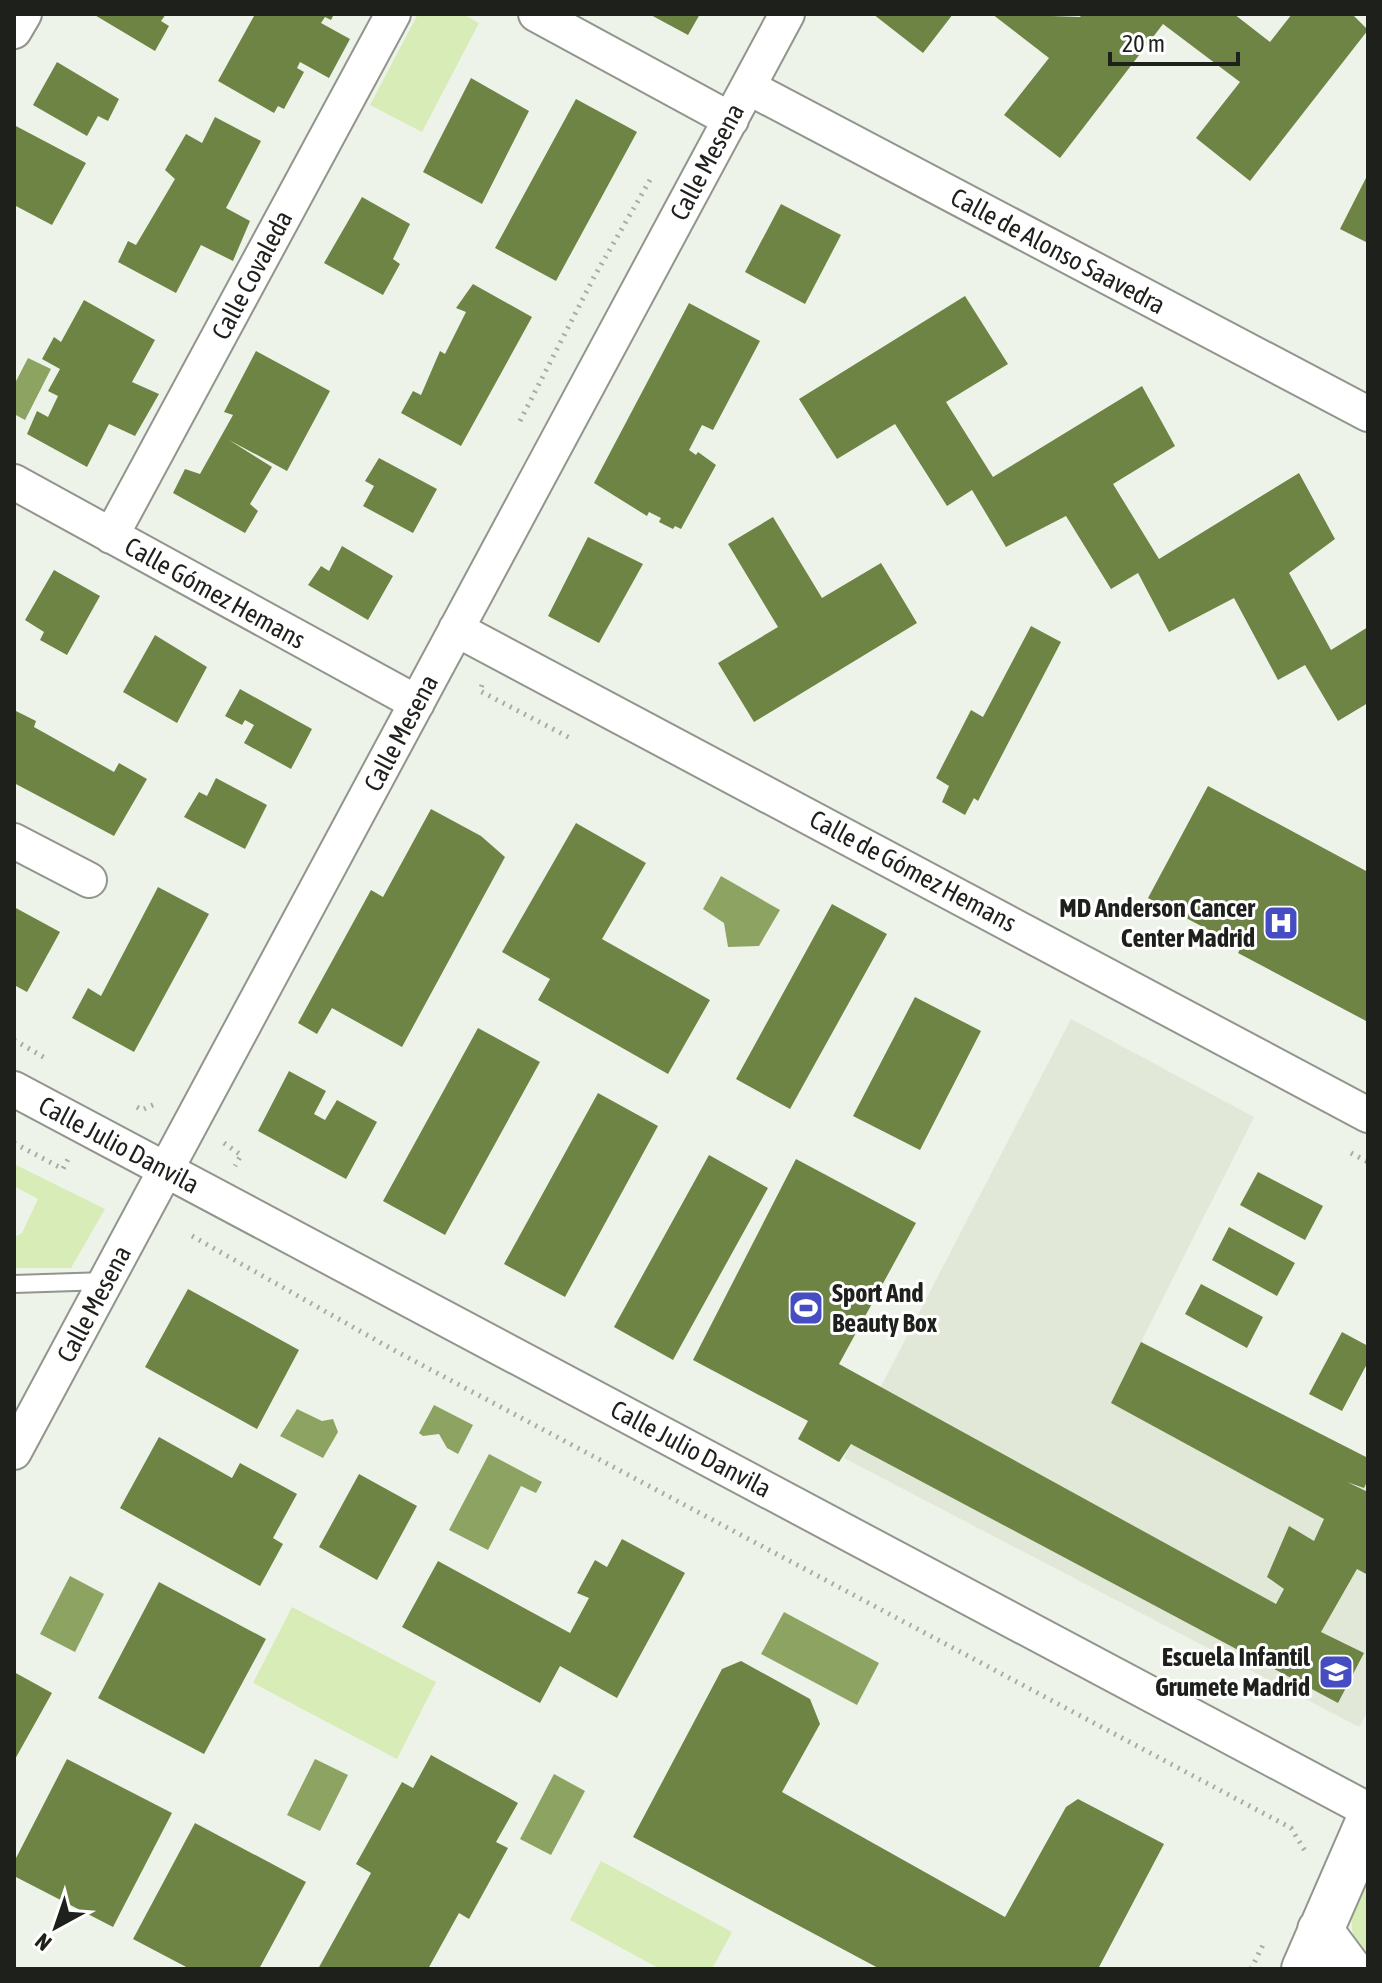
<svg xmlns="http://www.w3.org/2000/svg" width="1382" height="1983" font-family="'Asap Condensed',sans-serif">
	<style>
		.built { fill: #e1e8d7 }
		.green { fill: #d7ecb6 }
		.water { fill: #8ca362 }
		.building { fill: #6e8445 }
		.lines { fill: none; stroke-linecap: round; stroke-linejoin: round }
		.service-casing { stroke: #91958c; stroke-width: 20 }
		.minor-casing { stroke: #91958c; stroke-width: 38 }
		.primary-casing { stroke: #91958c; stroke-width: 48 }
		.path { stroke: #a8aca4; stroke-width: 5; stroke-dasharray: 2 6; stroke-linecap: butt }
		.service { stroke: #fff; stroke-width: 16 }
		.minor { stroke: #fff; stroke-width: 34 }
		.primary { stroke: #fff; stroke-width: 44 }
		.labels { text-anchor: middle; stroke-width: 6; stroke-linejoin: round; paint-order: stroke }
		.street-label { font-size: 26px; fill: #1e201c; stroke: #fff }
		.poi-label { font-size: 26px; font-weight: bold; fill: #1e201c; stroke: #fff; text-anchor: end }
	</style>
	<rect width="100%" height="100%" fill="#eef3e9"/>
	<!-- built -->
	<path class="built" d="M 1071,1019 L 1254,1117 L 1141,1342 L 1368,1462 L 1368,1711 L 1359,1727 L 844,1458 Z"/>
	<!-- green -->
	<path class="green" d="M 418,14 L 463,14 L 479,23 L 422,132 L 370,105 Z
		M 14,1164 L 105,1209 L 71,1268 L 14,1268 L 14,1237 L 22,1233 L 38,1199 L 14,1186 Z
		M 292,1607 L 436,1682 L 397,1759 L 253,1683 Z
		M 601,1861 L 732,1932 L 712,1969 L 660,1969 L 570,1920 Z
		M 1368,1874 L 1368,1964 C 1342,1927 1351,1912 1368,1874 Z"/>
	<!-- water -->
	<path class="water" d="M 28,358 L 51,369 L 25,420 L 14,414 L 14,385 Z
		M 721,876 L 780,910 L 759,946 L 728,947 L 724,923 L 703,909 Z
		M 434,1405 L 473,1425 L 458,1454 L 447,1448 L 439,1434 L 423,1436 L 419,1433 Z
		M 297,1409 L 322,1421 L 333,1419 L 338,1432 L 323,1458 L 280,1436 Z
		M 489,1454 L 542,1482 L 536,1493 L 521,1486 L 488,1550 L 449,1530 Z
		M 70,1576 L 104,1594 L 75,1652 L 40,1634 Z
		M 784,1612 L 879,1663 L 857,1705 L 761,1654 Z
		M 315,1759 L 348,1775 L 320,1831 L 287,1815 Z
		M 554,1774 L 585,1791 L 551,1855 L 520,1839 Z"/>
	<!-- building -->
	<path class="building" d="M 93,14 L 166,14 L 161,21 L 169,26 L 155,51 Z
		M 250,14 L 334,14 L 331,20 L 325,17 L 321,23 L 350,39 L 329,78 L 300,62 L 297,68 L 304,72 L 284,109 L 278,106 L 274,113 L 218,81 L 254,16 Z
		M 649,14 L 700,14 L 688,35 Z
		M 873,14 L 953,14 L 923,53 Z
		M 992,14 L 1080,17 L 1082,14 L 1234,14 L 1270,42 L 1292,14 L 1352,14 L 1368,30 L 1250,181 L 1196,138 L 1240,82 L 1163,24 L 1060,158 L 1004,115 L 1049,58 Z
		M 57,62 L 119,99 L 108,121 L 98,116 L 87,136 L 33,105 Z
		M 471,78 L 529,111 L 482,204 L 423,172 Z
		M 576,99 L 637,132 L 556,281 L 495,248 Z
		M 215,117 L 261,141 L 226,208 L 250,221 L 233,261 L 201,245 L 176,293 L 118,262 L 128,241 L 136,245 L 175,179 L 165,170 L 186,134 L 202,143 Z
		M 14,125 L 86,163 L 52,225 L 14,205 Z
		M 1368,174 L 1368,243 L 1340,229 Z
		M 362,197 L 410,224 L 393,259 L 400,264 L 383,295 L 324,263 Z
		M 781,204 L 841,235 L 805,304 L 745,272 Z
		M 473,284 L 532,317 L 461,446 L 401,413 L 413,391 L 421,395 L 440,351 L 445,354 L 466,312 L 456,308 Z
		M 965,296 L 1008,364 L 946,402 L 993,477 L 1142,386 L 1175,446 L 1113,484 L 1159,559 L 1299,473 L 1335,539 L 1289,573 L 1331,650 L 1368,627 L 1368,703 L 1338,721 L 1305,665 L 1278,680 L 1234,598 L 1169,632 L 1138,573 L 1111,589 L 1066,516 L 1006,547 L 972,490 L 947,506 L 895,424 L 837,459 L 799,399 Z
		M 84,300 L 155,340 L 132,382 L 159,394 L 135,436 L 109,424 L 87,467 L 27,434 L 37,411 L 48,417 L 58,396 L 48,391 L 60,369 L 42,359 L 54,337 L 61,342 Z
		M 689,303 L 760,341 L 713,430 L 702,425 L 689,450 L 696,455 L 698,452 L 716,465 L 681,529 L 675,526 L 673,529 L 659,522 L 661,518 L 649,512 L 647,516 L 594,483 Z
		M 256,351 L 330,391 L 287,471 L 229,440 L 272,467 L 250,504 L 258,511 L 245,533 L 173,493 L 185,469 L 200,474 L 233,415 L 224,412 Z
		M 379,458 L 437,489 L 413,533 L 363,506 L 374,486 L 365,481 Z
		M 773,517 L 822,598 L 881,563 L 917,623 L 754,722 L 718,663 L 778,627 L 728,544 Z
		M 588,537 L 643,564 L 599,643 L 548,616 Z
		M 342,546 L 393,576 L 368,620 L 308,585 L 321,566 L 329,571 Z
		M 54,570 L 100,596 L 67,655 L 40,640 L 44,632 L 25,620 Z
		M 1031,626 L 1061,642 L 978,801 L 974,798 L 965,815 L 942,802 L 949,786 L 936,778 L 971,710 L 983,717 Z
		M 155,635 L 207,667 L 177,723 L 123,692 Z
		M 240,689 L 312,729 L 291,769 L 244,743 L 254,725 L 245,720 L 242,725 L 225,716 Z
		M 14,710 L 36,721 L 34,727 L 114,772 L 119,763 L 147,779 L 114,836 L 14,783 Z
		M 216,778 L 267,805 L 245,849 L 184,817 L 199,792 L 207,796 Z
		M 1208,786 L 1368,872 L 1368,1022 L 1238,953 L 1241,947 L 1148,898 Z
		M 431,809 L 481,836 L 505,857 L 402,1047 L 332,1008 L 317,1034 L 298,1023 L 371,890 L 383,897 Z
		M 576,823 L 646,863 L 602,939 L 710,1000 L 668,1074 L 538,1000 L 550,979 L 502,952 Z
		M 158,887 L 209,914 L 134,1052 L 72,1018 L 88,988 L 101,996 Z
		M 832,904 L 887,934 L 790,1109 L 736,1079 Z
		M 14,907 L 60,932 L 27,992 L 14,985 Z
		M 915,997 L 981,1031 L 920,1150 L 853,1116 Z
		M 478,1028 L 540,1062 L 445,1235 L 383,1201 Z
		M 289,1071 L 326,1091 L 314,1114 L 325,1120 L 337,1100 L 377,1122 L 346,1179 L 258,1131 Z
		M 598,1093 L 658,1126 L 565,1297 L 504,1264 Z
		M 709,1155 L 768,1188 L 673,1360 L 614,1327 Z
		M 796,1159 L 916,1223 L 839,1364 L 1276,1604 L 1284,1589 L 1267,1577 L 1289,1526 L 1314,1541 L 1324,1519 L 1111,1403 L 1141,1342 L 1368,1458 L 1368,1480 L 1364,1488 L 1347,1482 L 1368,1492 L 1368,1575 L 1357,1569 L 1321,1632 L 1364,1653 L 1338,1703 L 851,1444 L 839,1462 L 798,1439 L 808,1421 L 693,1360 Z
		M 1258,1172 L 1323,1206 L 1305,1240 L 1240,1205 Z
		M 1229,1227 L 1295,1263 L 1277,1296 L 1212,1260 Z
		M 1201,1284 L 1263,1317 L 1247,1348 L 1185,1314 Z
		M 188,1289 L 299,1350 L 257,1429 L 145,1367 Z
		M 1342,1332 L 1368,1346 L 1368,1362 L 1342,1411 L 1309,1394 Z
		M 159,1437 L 232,1478 L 240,1463 L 297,1494 L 273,1538 L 283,1544 L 260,1586 L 120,1508 Z
		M 359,1474 L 417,1506 L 377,1580 L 319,1547 Z
		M 622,1539 L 685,1573 L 617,1698 L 560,1666 L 540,1703 L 402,1627 L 438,1561 L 570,1633 L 589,1598 L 577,1593 L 595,1560 L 607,1567 Z
		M 159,1582 L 266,1639 L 204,1754 L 98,1698 Z
		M 741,1661 L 810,1699 L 820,1724 L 782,1792 L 1005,1917 L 1066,1807 L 1078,1799 L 1164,1844 L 1098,1969 L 880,1969 L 633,1837 L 722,1669 Z
		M 14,1672 L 52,1693 L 14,1761 Z
		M 431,1755 L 518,1803 L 496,1842 L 508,1848 L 469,1919 L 459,1913 L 428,1969 L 318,1969 L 371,1873 L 356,1864 L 402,1782 L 413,1788 Z
		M 67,1759 L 172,1813 L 113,1927 L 14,1876 L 14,1862 Z
		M 195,1823 L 306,1882 L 259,1969 L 190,1969 L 133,1939 Z"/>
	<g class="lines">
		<defs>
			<path id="service" d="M 14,1284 L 106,1281"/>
			<path id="minor" d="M 536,14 L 731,120
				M 14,31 L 24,14
				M 748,87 L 1368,414
				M 14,482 L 417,703
				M 111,536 L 393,14
				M 456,629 L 1368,1115
				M 14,841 L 89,880
				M 14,1089 L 1368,1810
				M 14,1452 L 787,14"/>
			<path id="primary" d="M 1320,1930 L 1349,1969
				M 1304,1969 L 1368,1822"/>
		</defs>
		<!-- service casing -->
		<use href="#service" class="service-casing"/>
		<!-- minor casing -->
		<use href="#minor" class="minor-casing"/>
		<!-- primary casing -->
		<use href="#primary" class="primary-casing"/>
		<!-- path -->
		<path class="path" d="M 520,421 L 594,277 L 650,180
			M 482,685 L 480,691 L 572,739
			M 14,1040 L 47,1059
			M 137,1107 L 142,1110 L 157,1103
			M 14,1143 L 63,1169 L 68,1159
			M 224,1143 L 241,1155 L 235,1166
			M 1351,1153 L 1368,1162
			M 192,1236 L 390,1348 L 1291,1828 L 1307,1854
			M 1251,1969 L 1263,1945"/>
		<!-- service -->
		<use href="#service" class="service"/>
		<!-- minor -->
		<use href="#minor" class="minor"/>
		<!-- primary -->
		<use href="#primary" class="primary"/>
	</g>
	<!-- icons -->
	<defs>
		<symbol id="hospital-square" viewBox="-11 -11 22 22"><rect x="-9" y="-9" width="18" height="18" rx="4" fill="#464dc2" stroke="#fff"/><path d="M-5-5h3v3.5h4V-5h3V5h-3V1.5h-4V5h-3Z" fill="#fff"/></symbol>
		<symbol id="stadium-square" viewBox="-11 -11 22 22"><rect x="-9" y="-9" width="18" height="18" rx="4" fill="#464dc2" stroke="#fff"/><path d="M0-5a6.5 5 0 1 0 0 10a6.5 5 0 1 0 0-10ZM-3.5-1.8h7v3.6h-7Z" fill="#fff"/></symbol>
		<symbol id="school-square" viewBox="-11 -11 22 22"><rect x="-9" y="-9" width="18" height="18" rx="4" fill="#464dc2" stroke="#fff"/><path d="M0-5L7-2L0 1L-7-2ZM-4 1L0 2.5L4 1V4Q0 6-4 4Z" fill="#fff"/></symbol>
	</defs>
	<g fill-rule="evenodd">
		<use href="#hospital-square" x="1261" y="903" width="40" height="40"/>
		<use href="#stadium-square" x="786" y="1288" width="40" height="40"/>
		<use href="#school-square" x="1316" y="1652" width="40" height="40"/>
	</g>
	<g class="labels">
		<!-- street labels -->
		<g class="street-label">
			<text transform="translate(707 162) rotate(-62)" y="9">Calle Mesena</text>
			<text transform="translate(1058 251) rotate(28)" y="9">Calle de Alonso Saavedra</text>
			<text transform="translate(252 275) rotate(-62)" y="9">Calle Covaleda</text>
			<text transform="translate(215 593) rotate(29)" y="9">Calle Gómez Hemans</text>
			<text transform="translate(401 733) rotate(-62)" y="9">Calle Mesena</text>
			<text transform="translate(913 871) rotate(28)" y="9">Calle de Gómez Hemans</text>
			<text transform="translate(119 1145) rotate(28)" y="9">Calle Julio Danvila</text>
			<text transform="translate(94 1304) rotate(-62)" y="9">Calle Mesena</text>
			<text transform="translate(691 1449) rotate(28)" y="9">Calle Julio Danvila</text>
		</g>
		<!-- poi labels -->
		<g class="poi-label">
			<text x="1255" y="917">MD Anderson Cancer<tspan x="1255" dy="30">Center Madrid</tspan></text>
			<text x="832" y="1302" text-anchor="start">Sport And<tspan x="832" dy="30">Beauty Box</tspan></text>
			<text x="1310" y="1666">Escuela Infantil<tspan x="1310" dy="30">Grumete Madrid</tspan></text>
		</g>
	</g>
	<!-- border -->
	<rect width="1382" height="1983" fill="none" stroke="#1e201c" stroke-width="32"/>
	<!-- north arrow -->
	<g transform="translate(56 1927) rotate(220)" stroke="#ffffff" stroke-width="6" paint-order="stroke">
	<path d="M0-6L14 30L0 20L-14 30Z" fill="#1e201c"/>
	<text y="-12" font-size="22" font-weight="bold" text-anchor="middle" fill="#1e201c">N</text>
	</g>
	<!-- scale -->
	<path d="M1110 52v12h128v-12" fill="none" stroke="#1e201c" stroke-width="4"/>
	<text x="1122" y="52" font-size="24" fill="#1e201c" stroke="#ffffff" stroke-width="6" paint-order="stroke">20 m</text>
</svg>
